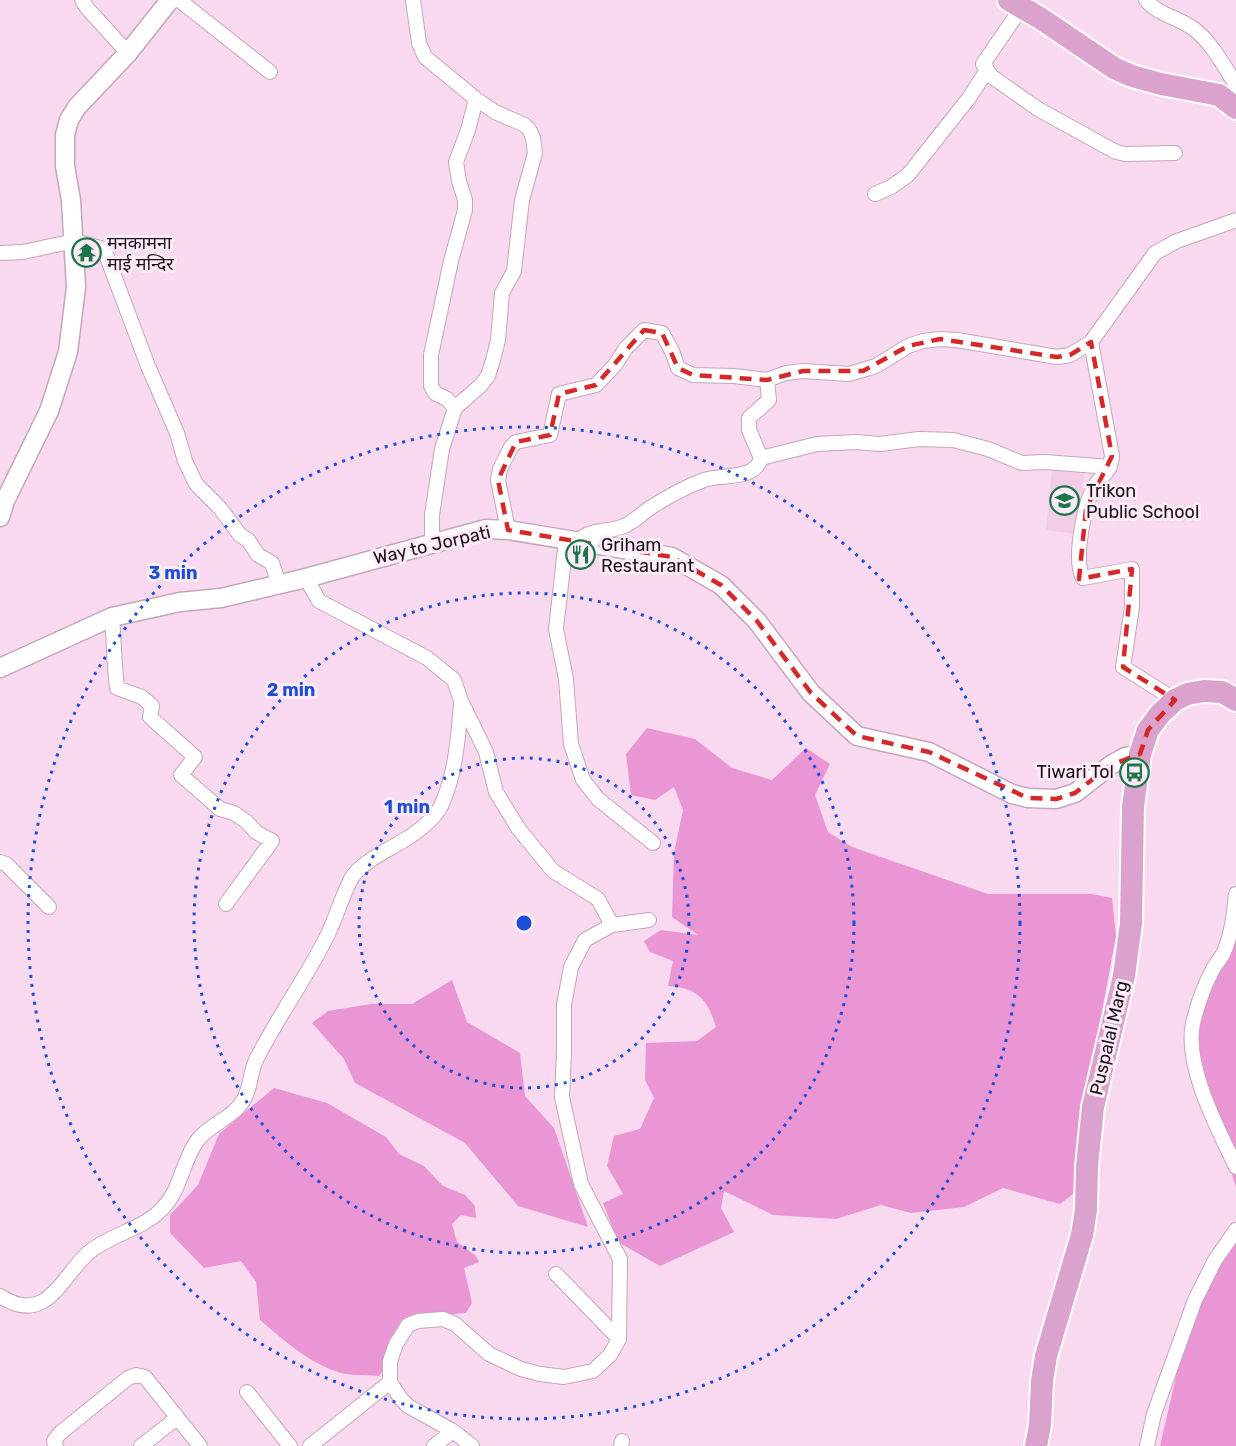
<svg xmlns="http://www.w3.org/2000/svg" width="1236" height="1446" font-family="Rubik,'Noto Sans Devanagari',sans-serif">
	<style>
		.built { fill: #f3cde8 }
		.forest { fill: #ea95d4 }
		.lines { fill: none; stroke-linecap: round; stroke-linejoin: round }
		.minor-casing { stroke: #c4a7bb; stroke-width: 16 }
		.tertiary-casing { stroke: #c4a7bb; stroke-width: 21 }
		.primary-casing { stroke: #fff; stroke-width: 26 }
		.minor { stroke: #fff; stroke-width: 14 }
		.tertiary { stroke: #fff; stroke-width: 18 }
		.primary { stroke: #daa2cd; stroke-width: 22 }
		.marked { fill: none; stroke: #d62828; stroke-width: 4.5; stroke-dasharray: 12 8; stroke-linejoin: round }
		.ring { fill: none; stroke: #1d4ed8; stroke-width: 3; stroke-dasharray: 3 6 }
		.labels { text-anchor: middle; stroke-width: 6; stroke-linejoin: round; paint-order: stroke }
		.poi-label { font-size: 18px; fill: #1c1219; stroke: #feebf8; text-anchor: start }
		.street-label { font-size: 18px; fill: #1c1219; stroke: #feebf8 }
		.centre { fill: #1d4ed8; stroke: #feebf8; stroke-width: 3 }
		.ring-label { font-size: 18px; text-anchor: middle; font-weight: bold; fill: #1d4ed8; stroke: #feebf8; stroke-width: 6; stroke-linejoin: round; paint-order: stroke }
	</style>
	<rect width="100%" height="100%" fill="#f8d9ef"/>
	<!-- built -->
	<path class="built" d="M 1052,468 L 1085,472 L 1075,534 L 1046,530 Z"/>
	<!-- forest -->
	<path class="forest" d="M 647,728 L 695,739 L 732,768 L 772,780 L 806,748 L 830,764 L 815,795 L 828,832 L 852,847 L 988,894 L 1092,894 L 1112,898 L 1116,936 L 1081,1124 L 1073,1194 L 1060,1204 L 1003,1188 L 964,1207 L 911,1213 L 881,1205 L 836,1219 L 773,1215 L 724,1191 L 721,1208 L 734,1232 L 660,1266 L 618,1242 L 603,1203 L 623,1194 L 607,1166 L 614,1136 L 640,1129 L 654,1098 L 645,1080 L 646,1043 L 697,1041 L 716,1027 C 708,1000 698,988 668,986 L 673,961 L 650,952 L 644,941 L 661,930 L 698,935 L 672,917 L 674,853 L 683,810 L 674,787 L 655,800 L 631,795 L 626,754 Z
		M 1236,920 L 1236,1187 L 1188,1034 Z
		M 452,980 L 467,1022 L 520,1053 L 525,1096 L 554,1128 L 588,1227 L 518,1206 L 465,1143 L 355,1083 L 344,1059 L 312,1023 L 328,1011 L 371,1004 L 412,1004 Z
		M 274,1088 L 327,1103 L 386,1137 L 399,1154 L 424,1166 L 443,1186 L 465,1195 L 475,1206 L 476,1218 L 461,1215 L 452,1224 L 457,1242 L 476,1256 L 479,1262 L 464,1268 L 472,1303 L 466,1313 L 409,1318 L 401,1321 L 384,1369 L 379,1376 C 368,1375 357,1376 346,1374 C 313,1367 285,1341 260,1320 L 256,1282 L 241,1261 L 204,1268 L 170,1233 L 170,1215 L 198,1185 L 219,1134 Z
		M 1236,1223 L 1236,1446 L 1160,1446 L 1185,1338 Z"/>
	<g class="lines">
		<defs>
			<path id="minor" d="M 82,0 L 87,8 L 128,53
				M 179,0 L 270,72
				M 413,0 L 419,43 L 425,57 L 476,99 L 468,130 L 456,162 L 459,181 L 465,200 L 465,210 L 451,261 L 431,355 L 431,386 L 435,393 L 447,399 L 455,408
				M 1146,0 C 1158,15 1178,17 1194,29 C 1212,43 1224,66 1236,85
				M 1022,7 L 983,64 L 991,76 L 1038,109 L 1116,152 L 1125,154 L 1175,153
				M 875,194 L 891,187 L 908,175 L 969,98 L 987,70
				M 0,253 L 23,252 L 74,241 L 104,249 L 148,366 L 177,433 L 185,461 L 196,484 L 220,508 L 240,535 L 248,540 L 258,555 L 272,563 L 279,584
				M 1091,342 L 1112,456 C 1109,477 1102,473 1094,487 C 1084,506 1073,560 1083,578 L 1132,569 L 1132,607 L 1123,667 L 1175,700
				M 761,458 L 817,444 L 856,442 L 880,444 L 919,439 L 953,440 L 988,449 L 1022,463 L 1045,462 L 1110,467
				M 508,530 L 498,480 L 500,469 L 511,447 L 516,442 L 550,435 L 559,394 L 596,385 L 615,365 L 626,348 L 644,330 L 662,333 L 672,351 L 678,368 L 693,375 L 734,376 L 767,380 L 786,373 L 803,371 L 849,374 L 876,366 L 908,346 L 923,341 L 940,339 L 957,340 L 1057,357 L 1070,355 L 1091,342 L 1155,253 L 1177,241 L 1236,220
				M 566,540 L 556,629 L 566,679 L 571,744 L 583,780 L 598,799 L 653,843
				M 577,542 C 589,528 608,533 624,526 C 634,522 641,514 650,508 C 667,497 685,487 704,480 C 721,474 755,481 761,458 L 749,430 L 749,418 L 769,400 L 767,380
				M 432,544 L 432,515 L 442,449 L 455,408 L 481,385 L 488,376 L 493,360 L 498,340 L 502,293 L 514,271 L 522,200 L 535,153 L 533,138 L 530,131 L 525,125 L 495,112 L 476,99
				M 306,578 L 319,601 L 427,658 L 454,680 L 461,701 L 486,752 L 496,792 L 518,828 L 553,871 L 598,899 L 612,925 L 585,940 L 571,967 L 564,1005 L 564,1051 L 562,1097 L 581,1184 L 620,1259 L 619,1339 L 610,1355 L 593,1371 L 564,1377 L 540,1374 L 521,1369 L 489,1354 L 455,1324 L 443,1319 L 418,1321 L 408,1325 L 396,1344 L 390,1361 L 390,1382 L 401,1399 L 408,1406 L 453,1431 L 472,1446
				M 112,617 C 114,641 114,664 117,688 L 142,697 L 152,706 L 150,717 L 195,757 L 181,775 L 220,809 L 234,813 L 247,822 L 256,832 L 272,841 L 226,904
				M 0,862 L 6,864 L 49,907
				M 1236,894 C 1234,914 1232,933 1224,952 C 1221,959 1215,964 1212,971 C 1204,986 1197,1007 1193,1023 C 1184,1066 1218,1129 1236,1167
				M 612,925 L 649,920
				M 556,1274 L 619,1339
				M 0,1296 C 46,1326 60,1279 88,1253 C 110,1234 142,1230 162,1209 C 181,1190 182,1162 197,1141 C 209,1124 234,1118 244,1099 C 251,1087 250,1072 256,1060 C 277,1018 305,980 326,938 C 336,919 341,898 351,879 C 360,863 386,851 401,842 C 414,835 435,819 441,806 C 456,774 458,737 461,704
				M 247,1392 L 290,1446
				M 56,1446 L 54,1441 L 59,1434 L 128,1378 L 136,1375 L 145,1377 L 200,1446
				M 141,1446 L 177,1418
				M 310,1446 L 390,1382
				M 434,1446 L 453,1431
				M 621,1446 L 622,1441
				M 1147,1446 L 1154,1414 L 1195,1300 L 1215,1260 L 1236,1230"/>
			<path id="tertiary" d="M 0,517 L 5,501 L 49,411 L 68,352 L 76,287 L 71,200 L 65,166 L 65,135 L 69,120 L 77,107 L 128,53 L 170,0
				M 0,668 L 112,617 L 180,602 L 221,598 L 306,578 L 486,529 L 508,530 L 672,557 L 721,585 L 757,621 L 811,693 L 857,736 L 929,752 L 1012,794 L 1028,798 L 1056,799 L 1075,793 L 1111,765 L 1125,757 L 1140,754"/>
			<path id="primary" d="M 1009,0 L 1040,18 L 1114,68 L 1132,76 L 1161,84 L 1219,95 L 1236,108
				M 1036,1446 L 1040,1425 L 1042,1381 L 1046,1356 L 1082,1235 L 1086,1210 L 1087,1166 L 1093,1107 L 1124,976 L 1131,923 L 1133,807 L 1140,754 L 1148,730 L 1160,714 L 1175,700 L 1187,694 L 1204,691 L 1222,692 L 1236,700"/>
		</defs>
		<!-- minor casing -->
		<use href="#minor" class="minor-casing"/>
		<!-- tertiary casing -->
		<use href="#tertiary" class="tertiary-casing"/>
		<!-- primary casing -->
		<use href="#primary" class="primary-casing"/>
		<!-- minor -->
		<use href="#minor" class="minor"/>
		<!-- tertiary -->
		<use href="#tertiary" class="tertiary"/>
		<!-- primary -->
		<use href="#primary" class="primary"/>
	</g>
	<!-- marked area -->
	<path class="marked" d="M 644,330 L 662,333 L 678,368 L 693,375 L 767,380 L 803,371 L 863,371 L 908,346 L 940,339 L 1057,357 L 1070,355 L 1091,342 L 1112,456 L 1086,509 L 1079,579 L 1132,569 L 1123,667 L 1175,700 L 1148,730 L 1140,754 L 1111,765 L 1075,793 L 1056,799 L 1028,798 L 929,752 L 857,736 L 811,693 L 757,621 L 721,585 L 672,557 L 508,530 L 498,480 L 516,442 L 550,435 L 559,394 L 596,385 Z"/>
	<!-- distance rings -->
	<g class="ring">
		<circle cx="524" cy="923" r="165"/>
		<circle cx="524" cy="923" r="330"/>
		<circle cx="524" cy="923" r="496"/>
	</g>
	<!-- icons -->
	<defs>
		<symbol id="temple-ring" viewBox="-11 -11 22 22"><circle r="9.5" fill="#feebf8" stroke="#1d764a" stroke-width="1.5"/><path d="M0-6L5-2H3V0L6.5 2.5H4V6H1.5V3h-3V6H-4V2.5H-6.5L-3 0V-2H-5Z" fill="#1d764a"/></symbol>
		<symbol id="school-ring" viewBox="-11 -11 22 22"><circle r="9.5" fill="#feebf8" stroke="#1d764a" stroke-width="1.5"/><path d="M0-5L7-2L0 1L-7-2ZM-4 1L0 2.5L4 1V4Q0 6-4 4Z" fill="#1d764a"/></symbol>
		<symbol id="restaurant-ring" viewBox="-11 -11 22 22"><circle r="9.5" fill="#feebf8" stroke="#1d764a" stroke-width="1.5"/><path d="M-5-6h1v4h1v-4h1v4h1v-4h1v5L-1.5 .5V6h-2V.5L-5-1ZM5-6V6H3V1.5H1.5Q1.5-4 5-6Z" fill="#1d764a"/></symbol>
		<symbol id="bus-ring" viewBox="-11 -11 22 22"><circle r="9.5" fill="#feebf8" stroke="#1d764a" stroke-width="1.5"/><path d="M-5-6H5V4H4V6H2V4H-2V6H-4V4H-5ZM-3.5-4V0h7V-4ZM-3.5 1.2v1.5H-2V1.2ZM2 1.2v1.5H3.5V1.2Z" fill="#1d764a"/></symbol>
	</defs>
	<g fill-rule="evenodd">
		<use href="#temple-ring" x="70" y="236" width="33" height="33"/>
		<use href="#school-ring" x="1048" y="484" width="33" height="33"/>
		<use href="#restaurant-ring" x="564" y="538" width="33" height="33"/>
		<use href="#bus-ring" x="1118" y="756" width="33" height="33"/>
	</g>
	<g class="labels">
		<!-- poi labels -->
		<g class="poi-label">
			<text x="107" y="249">मनकामना<tspan x="107" dy="21">माई मन्दिर</tspan></text>
			<text x="1086" y="497">Trikon<tspan x="1086" dy="21">Public School</tspan></text>
			<text x="601" y="551">Griham<tspan x="601" dy="21">Restaurant</tspan></text>
			<text x="1114" y="778" text-anchor="end">Tiwari Tol</text>
		</g>
		<!-- street labels -->
		<g class="street-label">
			<text transform="translate(432 545) rotate(-13)" y="6">Way to Jorpati</text>
			<text transform="translate(1109 1038) rotate(-77)" y="6">Puspalal Marg</text>
		</g>
	</g>
	<circle cx="524" cy="923" r="9" class="centre"/>
	<g class="ring-label">
		<text x="173" y="579">3 min</text>
		<text x="291" y="696">2 min</text>
		<text x="407" y="813">1 min</text>
	</g>
</svg>
